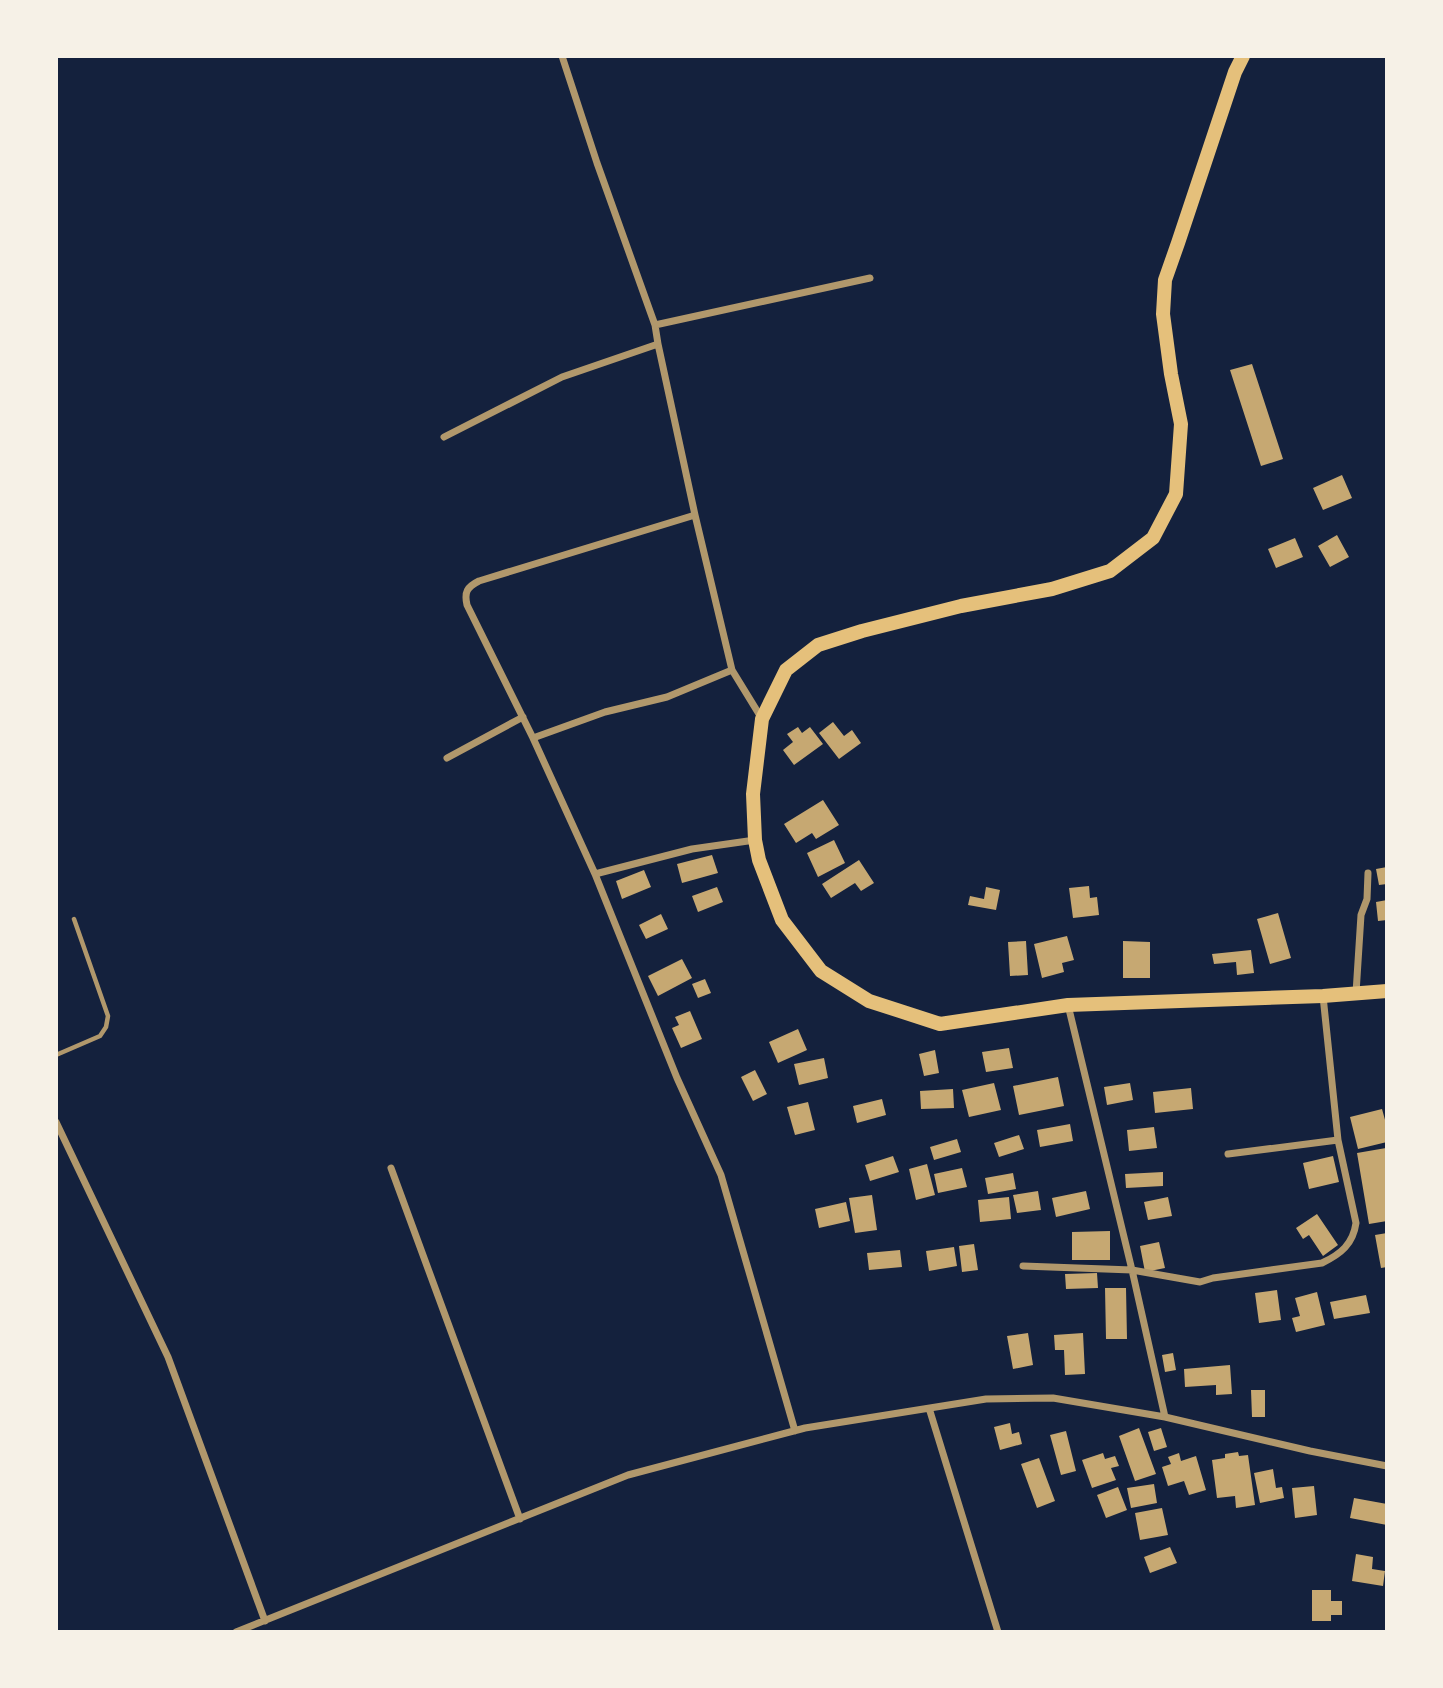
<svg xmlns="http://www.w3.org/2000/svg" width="1443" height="1688" font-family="'Open Sans',sans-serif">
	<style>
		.building { fill: #c6a872 }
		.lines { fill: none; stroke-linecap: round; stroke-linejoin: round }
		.service { stroke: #b1986c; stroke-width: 4.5 }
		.minor { stroke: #b1986c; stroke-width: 7 }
		.primary { stroke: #e5c07b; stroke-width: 14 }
	</style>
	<rect width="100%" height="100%" fill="#14213d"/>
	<!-- building -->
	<path class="building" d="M 1252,364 L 1283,459 L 1261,466 L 1230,370 Z
		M 1342,475 L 1352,498 L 1323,510 L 1313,488 Z
		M 1337,535 L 1349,557 L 1330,567 L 1318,546 Z
		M 1295,538 L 1303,557 L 1276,568 L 1268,549 Z
		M 833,722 L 844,736 L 852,730 L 861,743 L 839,759 L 819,733 Z
		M 798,727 L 802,733 L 810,727 L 823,744 L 794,765 L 783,750 L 793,742 L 787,734 Z
		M 823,800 L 839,825 L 816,839 L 812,833 L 796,843 L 784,824 Z
		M 834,840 L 845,863 L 818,877 L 807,853 Z
		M 712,855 L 718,873 L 682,883 L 677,864 Z
		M 859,860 L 874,883 L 861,891 L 855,883 L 831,898 L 822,884 Z
		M 1387,867 L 1387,884 L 1379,885 L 1376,869 Z
		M 644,870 L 651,887 L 622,899 L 616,881 Z
		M 1089,886 L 1090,898 L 1097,897 L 1099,915 L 1073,918 L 1069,888 Z
		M 717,887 L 723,902 L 698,912 L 692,896 Z
		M 986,887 L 1000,890 L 996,910 L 968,905 L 970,896 L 984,899 Z
		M 1387,900 L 1387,920 L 1378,921 L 1376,902 Z
		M 1278,913 L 1291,958 L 1270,964 L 1257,919 Z
		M 661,914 L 668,929 L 646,939 L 639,925 Z
		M 1067,936 L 1074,960 L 1062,963 L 1064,972 L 1042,978 L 1034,944 Z
		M 1026,941 L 1028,975 L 1010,976 L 1008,942 Z
		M 1123,941 L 1150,942 L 1150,978 L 1123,978 Z
		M 1251,950 L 1254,973 L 1237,975 L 1236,962 L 1214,964 L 1212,954 Z
		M 682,959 L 692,978 L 658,996 L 648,976 Z
		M 705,979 L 711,993 L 698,998 L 692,984 Z
		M 690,1011 L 702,1039 L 681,1048 L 672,1028 L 679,1025 L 675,1017 Z
		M 798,1029 L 807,1050 L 778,1063 L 769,1042 Z
		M 1009,1048 L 1013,1068 L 986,1072 L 982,1052 Z
		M 935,1050 L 939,1073 L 924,1076 L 919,1054 Z
		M 824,1058 L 828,1078 L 799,1085 L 794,1064 Z
		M 755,1070 L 767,1094 L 753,1101 L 741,1077 Z
		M 1058,1077 L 1064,1106 L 1019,1115 L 1013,1086 Z
		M 994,1083 L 1001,1110 L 969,1117 L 962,1090 Z
		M 1130,1083 L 1133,1100 L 1107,1105 L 1104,1087 Z
		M 1191,1088 L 1193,1109 L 1155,1113 L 1153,1092 Z
		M 953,1089 L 954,1108 L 921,1109 L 920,1091 Z
		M 882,1099 L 886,1115 L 857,1123 L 853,1106 Z
		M 808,1102 L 815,1130 L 795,1135 L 787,1107 Z
		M 1382,1109 L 1387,1127 L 1387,1142 L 1358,1149 L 1350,1117 Z
		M 1070,1124 L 1073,1141 L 1040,1147 L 1037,1130 Z
		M 1154,1127 L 1157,1148 L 1129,1151 L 1127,1130 Z
		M 1019,1135 L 1024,1149 L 999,1157 L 994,1143 Z
		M 957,1139 L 961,1152 L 934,1160 L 930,1147 Z
		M 1386,1148 L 1387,1221 L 1369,1224 L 1357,1153 Z
		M 893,1156 L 899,1172 L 870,1181 L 865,1165 Z
		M 1333,1156 L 1339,1182 L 1309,1189 L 1303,1163 Z
		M 927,1164 L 935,1195 L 916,1200 L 909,1169 Z
		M 962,1168 L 967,1187 L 938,1193 L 934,1174 Z
		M 1163,1172 L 1163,1186 L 1126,1188 L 1125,1174 Z
		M 1013,1173 L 1016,1189 L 988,1194 L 985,1178 Z
		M 1038,1191 L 1041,1210 L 1017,1213 L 1013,1195 Z
		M 1086,1191 L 1090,1209 L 1056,1217 L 1052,1198 Z
		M 872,1195 L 877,1230 L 855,1233 L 849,1198 Z
		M 1009,1197 L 1011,1219 L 980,1222 L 978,1200 Z
		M 1168,1197 L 1172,1216 L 1148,1220 L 1144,1202 Z
		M 846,1202 L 850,1221 L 819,1228 L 815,1209 Z
		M 1317,1214 L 1338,1245 L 1323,1256 L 1309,1235 L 1303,1239 L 1296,1228 Z
		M 1110,1231 L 1110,1260 L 1072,1260 L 1072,1232 Z
		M 1387,1233 L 1387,1267 L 1381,1268 L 1375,1235 Z
		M 1159,1242 L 1165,1268 L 1145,1272 L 1140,1246 Z
		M 974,1244 L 978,1270 L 962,1272 L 959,1246 Z
		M 954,1247 L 957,1266 L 929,1271 L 926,1251 Z
		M 900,1250 L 902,1267 L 869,1270 L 867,1253 Z
		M 1097,1273 L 1098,1288 L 1066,1289 L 1065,1274 Z
		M 1105,1288 L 1126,1288 L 1127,1339 L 1106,1339 Z
		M 1277,1290 L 1281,1320 L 1259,1323 L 1255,1293 Z
		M 1317,1292 L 1325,1325 L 1296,1332 L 1292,1318 L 1300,1316 L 1295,1298 Z
		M 1366,1295 L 1370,1313 L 1334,1319 L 1330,1302 Z
		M 1028,1333 L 1033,1365 L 1013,1369 L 1007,1336 Z
		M 1083,1333 L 1085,1374 L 1065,1375 L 1064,1350 L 1055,1350 L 1054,1335 Z
		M 1173,1353 L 1176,1370 L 1165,1372 L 1162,1355 Z
		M 1230,1365 L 1232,1394 L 1216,1395 L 1216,1385 L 1185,1387 L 1184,1369 Z
		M 1251,1390 L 1265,1390 L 1265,1417 L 1252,1417 Z
		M 1010,1423 L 1012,1434 L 1019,1432 L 1022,1444 L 1000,1450 L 994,1427 Z
		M 1139,1428 L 1156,1474 L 1135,1481 L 1119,1436 Z
		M 1161,1428 L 1167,1447 L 1154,1451 L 1148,1432 Z
		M 1066,1431 L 1076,1471 L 1061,1475 L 1050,1435 Z
		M 1238,1452 L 1239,1456 L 1248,1455 L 1255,1505 L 1236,1508 L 1235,1496 L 1217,1498 L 1212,1460 L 1225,1458 L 1225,1454 Z
		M 1103,1453 L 1105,1459 L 1115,1456 L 1119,1466 L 1111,1468 L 1116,1480 L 1092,1488 L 1082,1460 Z
		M 1179,1453 L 1181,1461 L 1196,1456 L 1206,1490 L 1189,1495 L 1184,1481 L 1168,1486 L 1162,1467 L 1171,1464 L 1168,1457 Z
		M 1039,1458 L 1055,1501 L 1037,1508 L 1021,1464 Z
		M 1273,1469 L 1276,1488 L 1282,1487 L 1284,1498 L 1260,1503 L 1254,1473 Z
		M 1154,1484 L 1157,1503 L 1131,1508 L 1127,1488 Z
		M 1314,1486 L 1317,1515 L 1295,1518 L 1292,1488 Z
		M 1118,1487 L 1127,1510 L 1106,1518 L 1097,1495 Z
		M 1354,1498 L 1387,1504 L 1387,1525 L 1350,1518 Z
		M 1162,1508 L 1168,1535 L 1140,1540 L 1135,1513 Z
		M 1170,1547 L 1177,1563 L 1150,1573 L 1144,1557 Z
		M 1356,1554 L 1373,1557 L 1372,1569 L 1385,1571 L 1383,1586 L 1352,1581 Z
		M 1312,1590 L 1331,1590 L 1331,1601 L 1342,1601 L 1342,1615 L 1331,1615 L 1331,1621 L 1312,1621 Z"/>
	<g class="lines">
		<!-- service -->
		<path class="service" d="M 56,1055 L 100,1036 L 106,1027 L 108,1016 L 74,919"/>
		<!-- minor -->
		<path class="minor" d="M 562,56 L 597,163 L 655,325 L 658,344 L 695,515 L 732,670 L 762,719
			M 655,325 L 870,278
			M 444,437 L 562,377 L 658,344
			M 732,670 L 667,697 L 605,712 L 533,738 L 595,874 L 692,849 L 755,840
			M 533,738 L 467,605 C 464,592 467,587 479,581 L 695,515
			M 447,758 L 523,717
			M 595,874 L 677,1078 L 721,1175 L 795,1431
			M 1356,993 L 1361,915 L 1367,899 L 1368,873
			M 1068,1005 L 1132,1270 L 1165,1417
			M 56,1122 L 168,1357 L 265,1621
			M 1228,1154 L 1338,1140
			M 391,1168 L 520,1519
			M 1023,1266 L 1132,1270 L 1200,1282 L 1213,1278 L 1322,1263 C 1341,1254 1353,1244 1356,1223 L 1338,1140 L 1323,996
			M 929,1408 L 998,1632
			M 236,1632 L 628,1475 L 805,1428 L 986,1399 L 1053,1398 L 1165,1417 L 1310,1451 L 1387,1466"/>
		<!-- primary -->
		<path class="primary" d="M 1243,56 L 1235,72 L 1178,243 L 1165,280 L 1163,314 L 1171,374 L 1181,424 L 1176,494 L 1153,538 L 1110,571 L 1052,589 L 961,606 L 862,631 L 818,645 L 786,670 L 762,719 L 753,794 L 755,840 L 759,860 L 782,920 L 821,971 L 869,1001 L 940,1024 L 1068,1005 L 1323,996 L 1387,991"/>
	</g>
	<!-- border -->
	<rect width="1443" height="1688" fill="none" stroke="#f6f1e7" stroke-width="116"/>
</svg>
